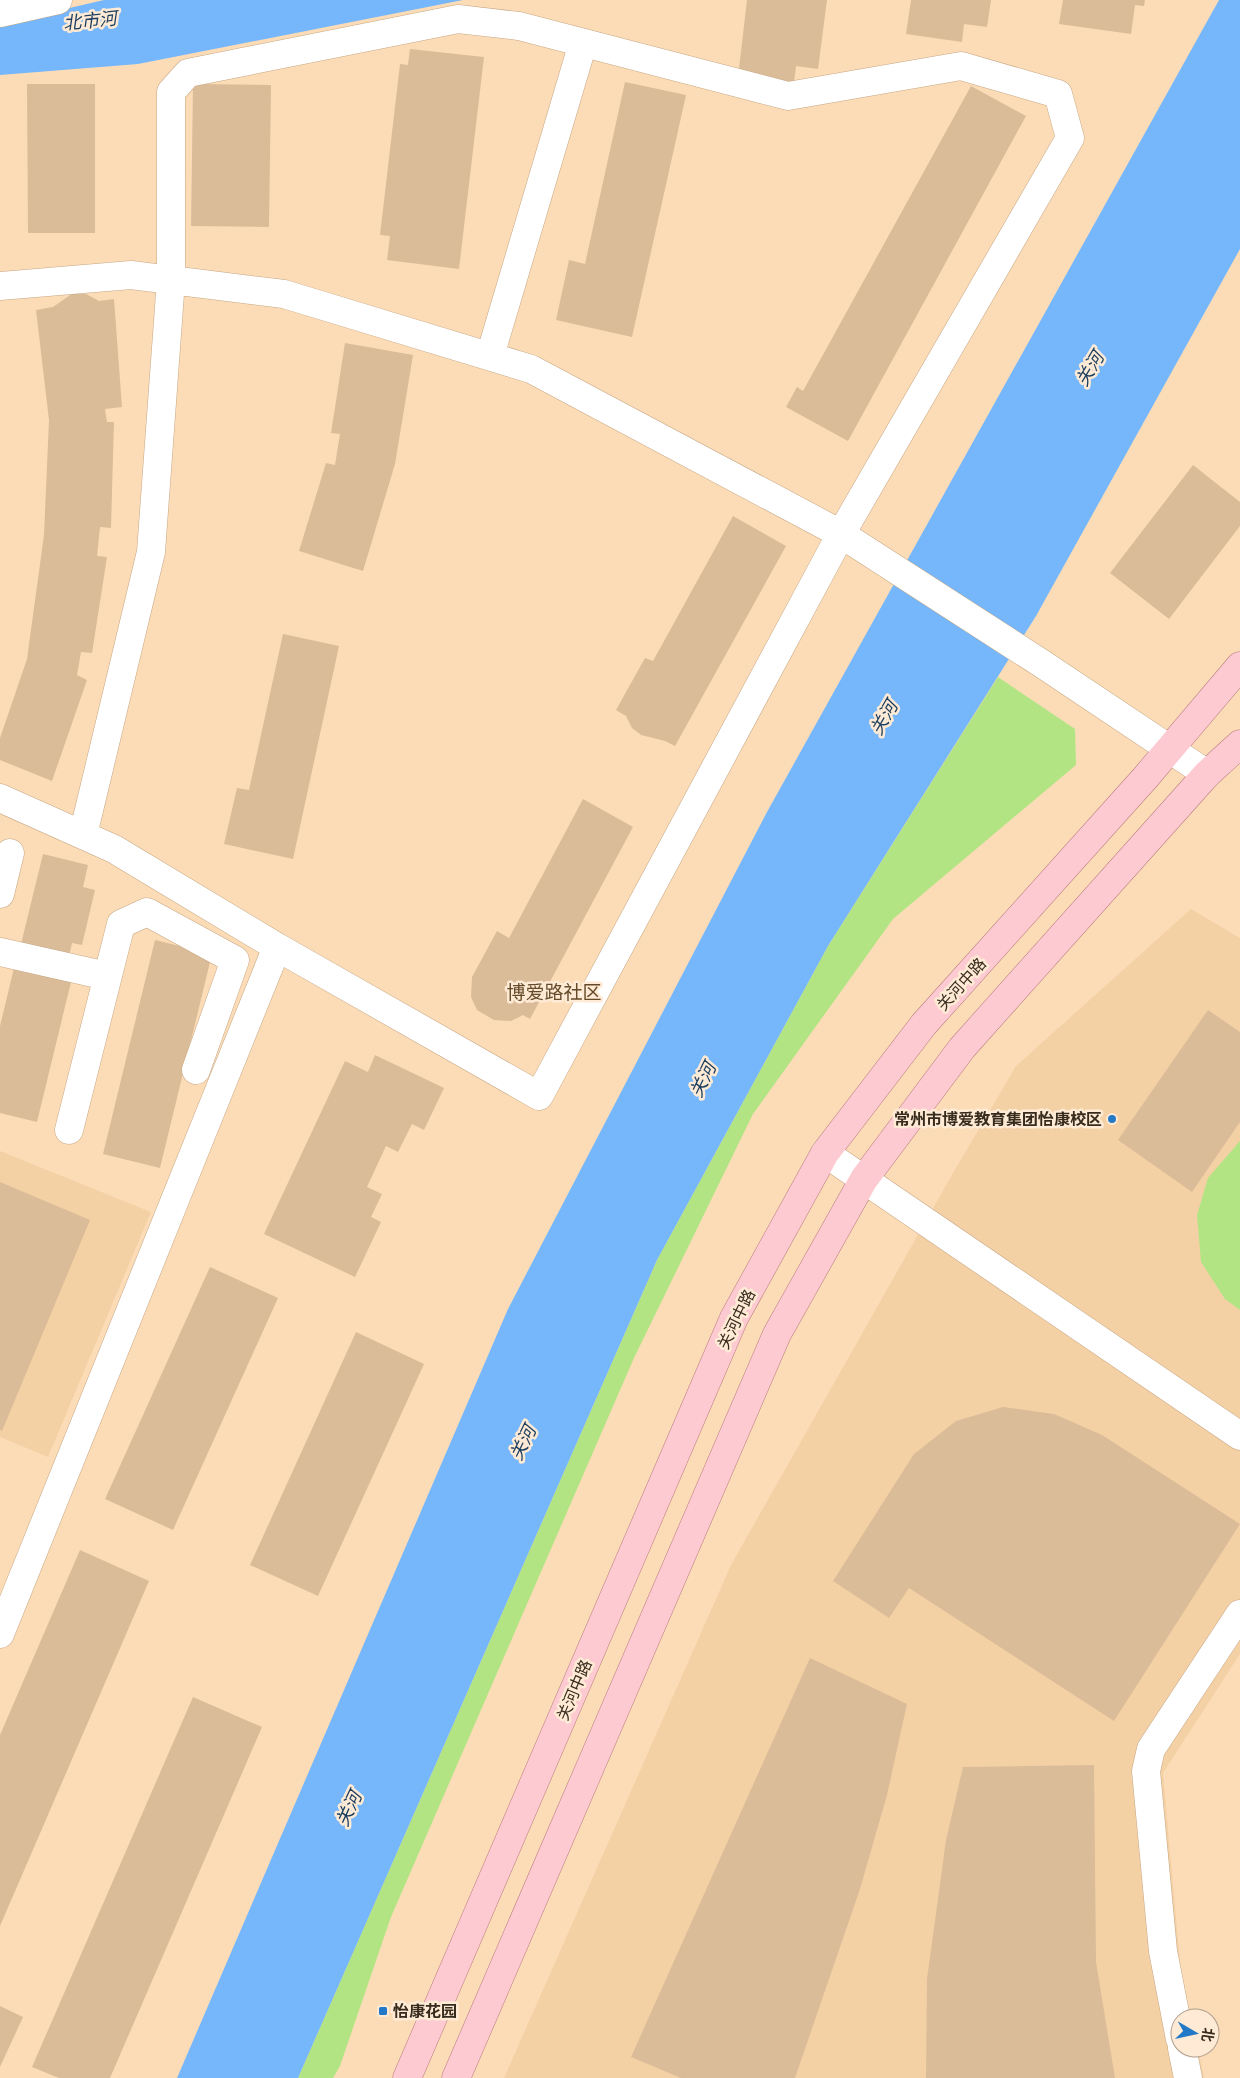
<svg xmlns="http://www.w3.org/2000/svg" width="1240" height="2078" font-family="Arial,'Noto Sans SC',sans-serif">
	<style>
		.built { fill: #f4d0a5 }
		.green { fill: #b3e484 }
		.water { fill: #76b7fb }
		.building { fill: #dbbc98 }
		.lines { fill: none; stroke-linecap: round; stroke-linejoin: round }
		.minor-casing { stroke: #c6a784; stroke-width: 29 }
		.major-casing { stroke: #b77b7e; stroke-width: 29 }
		.minor { stroke: #fff; stroke-width: 28 }
		.major { stroke: #fdcad1; stroke-width: 28 }
		.poi-dot { fill: #2379c7; stroke: #ffebd5; stroke-width: 2 }
		.labels { text-anchor: middle; stroke-width: 5; stroke-linejoin: round; paint-order: stroke }
		.street-label { font-size: 16px; fill: #372b1d; stroke: #ffebd5 }
		.poi-label { font-size: 16px; font-weight: bold; fill: #372b1d; stroke: #ffebd5; text-anchor: end }
		.water-label { font-size: 18px; font-style: italic; fill: #1b3d5f; stroke: #ffebd5 }
		.quarter-label { font-size: 19px; fill: #644a29; stroke: #ffebd5 }
	</style>
	<rect width="100%" height="100%" fill="#fcdcb7"/>
	<!-- built -->
	<path class="built" d="M 1191,909 L 1240,938 L 1240,1654 L 1163,1773 L 1181,1973 L 1191,2018 L 1180,2018 L 1180,2048 L 1198,2048 L 1204,2078 L 504,2078 L 731,1565 L 953,1173 L 1016,1066 Z
		M 0,1151 L 151,1212 L 48,1457 L 0,1437 Z"/>
	<!-- green -->
	<path class="green" d="M 998,677 L 1075,729 L 1076,765 L 893,919 L 753,1114 L 634,1358 L 391,1917 L 340,2066 L 333,2078 L 298,2078 L 657,1260 L 828,946 Z
		M 1240,1141 L 1240,1310 L 1225,1299 L 1201,1262 L 1197,1215 L 1208,1178 Z"/>
	<!-- water -->
	<path class="water" d="M 104,0 L 463,0 L 138,64 L 0,75 L 0,24 Z
		M 1219,0 L 1240,0 L 1240,249 L 1036,616 L 828,946 L 657,1260 L 298,2078 L 177,2078 L 508,1309 L 767,812 Z"/>
	<!-- building -->
	<path class="building" d="M 747,0 L 827,0 L 818,69 L 796,66 L 794,83 L 738,77 Z
		M 911,0 L 991,0 L 987,27 L 964,24 L 962,42 L 906,34 Z
		M 1063,0 L 1145,0 L 1144,6 L 1135,5 L 1131,34 L 1059,24 Z
		M 410,49 L 484,57 L 459,269 L 387,260 L 390,236 L 380,235 L 400,64 L 408,65 Z
		M 625,82 L 686,95 L 632,337 L 556,320 L 569,260 L 585,264 Z
		M 27,84 L 95,84 L 95,233 L 28,233 Z
		M 193,84 L 271,85 L 269,227 L 191,226 Z
		M 971,86 L 1026,116 L 848,441 L 786,407 L 797,387 L 803,391 Z
		M 73,293 L 86,294 L 99,301 L 114,299 L 122,407 L 105,409 L 107,422 L 114,422 L 111,528 L 100,527 L 97,556 L 107,557 L 92,653 L 81,652 L 77,675 L 87,680 L 52,781 L 0,760 L 0,738 L 27,659 L 44,535 L 49,420 L 36,310 L 53,307 Z
		M 345,343 L 413,355 L 395,464 L 363,571 L 299,551 L 326,463 L 335,465 L 340,434 L 331,433 Z
		M 1193,465 L 1240,502 L 1240,526 L 1169,619 L 1110,573 Z
		M 733,516 L 786,546 L 675,746 L 665,741 L 641,735 L 632,728 L 626,716 L 616,710 L 645,658 L 653,661 Z
		M 283,634 L 339,646 L 293,859 L 224,844 L 237,788 L 249,790 Z
		M 583,799 L 633,827 L 530,1019 L 523,1015 L 511,1021 L 494,1020 L 477,1010 L 471,997 L 472,977 L 497,931 L 509,938 Z
		M 43,854 L 88,865 L 83,887 L 95,890 L 82,945 L 72,943 L 69,956 L 21,944 Z
		M 155,940 L 212,954 L 160,1168 L 103,1154 Z
		M 14,968 L 71,982 L 37,1122 L 0,1113 L 0,1026 Z
		M 1208,1010 L 1240,1032 L 1240,1122 L 1192,1192 L 1118,1140 Z
		M 375,1055 L 444,1088 L 424,1130 L 412,1124 L 398,1152 L 386,1146 L 367,1187 L 382,1194 L 371,1217 L 381,1222 L 355,1277 L 264,1234 L 345,1061 L 368,1072 Z
		M 0,1182 L 90,1220 L 2,1431 L 0,1430 Z
		M 210,1267 L 278,1298 L 173,1530 L 105,1499 Z
		M 356,1332 L 424,1364 L 318,1596 L 250,1565 Z
		M 1003,1407 L 1054,1414 L 1102,1435 L 1240,1524 L 1114,1721 L 909,1588 L 889,1618 L 833,1581 L 914,1454 L 956,1421 Z
		M 80,1550 L 149,1581 L 0,1926 L 0,1735 Z
		M 810,1658 L 907,1704 L 887,1795 L 860,1889 L 795,2078 L 681,2078 L 631,2057 Z
		M 193,1697 L 262,1727 L 110,2078 L 59,2078 L 32,2067 Z
		M 1094,1765 L 1096,1962 L 1115,2078 L 926,2078 L 927,1979 L 946,1840 L 963,1767 Z
		M 0,2006 L 23,2017 L 0,2067 Z"/>
	<g class="lines">
		<defs>
			<path id="minor" d="M 0,13 L 58,0
				M 0,286 L 131,275 L 284,294 L 531,369 L 841,534 L 1044,665 L 1207,774
				M 490,356 L 583,43
				M 0,798 L 114,849 L 277,947 L 539,1096 L 841,534 L 1070,138 L 1058,94 L 961,66 L 788,96 L 519,26 L 458,19 L 188,73 L 171,92 L 171,280 L 151,552 L 83,835
				M 0,894 L 10,853
				M 0,952 L 107,976
				M 69,1130 L 121,924 L 147,912 L 235,960 L 196,1070
				M 825,1153 L 1240,1436
				M 0,1634 L 277,947
				M 1180,2039 L 1163,1951 L 1146,1771 L 1151,1749 L 1240,1614
				M 1182,2048 L 1188,2078"/>
			<path id="major" d="M 407,2078 L 734,1318 L 825,1153 L 924,1024 L 1145,778 L 1240,666
				M 456,2078 L 777,1334 L 864,1179 L 962,1048 L 1207,774 L 1240,744"/>
		</defs>
		<!-- minor casing -->
		<use href="#minor" class="minor-casing"/>
		<!-- major casing -->
		<use href="#major" class="major-casing"/>
		<!-- minor -->
		<use href="#minor" class="minor"/>
		<!-- major -->
		<use href="#major" class="major"/>
	</g>
	<!-- markers -->
	<g class="poi-dot">
		<circle cx="1112" cy="1119" r="5"/>
		<rect x="378" y="2006" width="10" height="10" rx="2.5"/>
	</g>
	<g class="labels">
		<!-- street labels -->
		<g class="street-label">
			<text transform="translate(961 984) rotate(-48)" y="6">关河中路</text>
			<text transform="translate(736 1319) rotate(-64)" y="6">关河中路</text>
			<text transform="translate(574 1690) rotate(-67)" y="6">关河中路</text>
		</g>
		<!-- poi labels -->
		<g class="poi-label">
			<text x="1102" y="1125">常州市博爱教育集团怡康校区</text>
			<text x="393" y="2017" text-anchor="start">怡康花园</text>
		</g>
		<!-- water labels -->
		<g class="water-label">
			<text transform="translate(90 21) rotate(-6)" y="6">北市河</text>
			<text transform="translate(1090 369) rotate(-59)" y="6">关河</text>
			<text transform="translate(884 718) rotate(-60)" y="6">关河</text>
			<text transform="translate(703 1080) rotate(-64)" y="6">关河</text>
			<text transform="translate(523 1443) rotate(-64)" y="6">关河</text>
			<text transform="translate(349 1809) rotate(-65)" y="6">关河</text>
		</g>
		<!-- quarter labels -->
		<g class="quarter-label">
			<text x="554" y="999">博爱路社区</text>
		</g>
	</g>
	<!-- north arrow -->
	<g transform="translate(1195 2033) rotate(99)"><circle r="24" fill="#ffebd5" stroke="#af9e8b"/>
	<path d="M0-4L9 19L0 12L-9 19Z" fill="#2379c7"/>
	<text y="-8" font-size="14" font-weight="bold" text-anchor="middle" fill="#372b1d">北</text>
	</g>
</svg>
